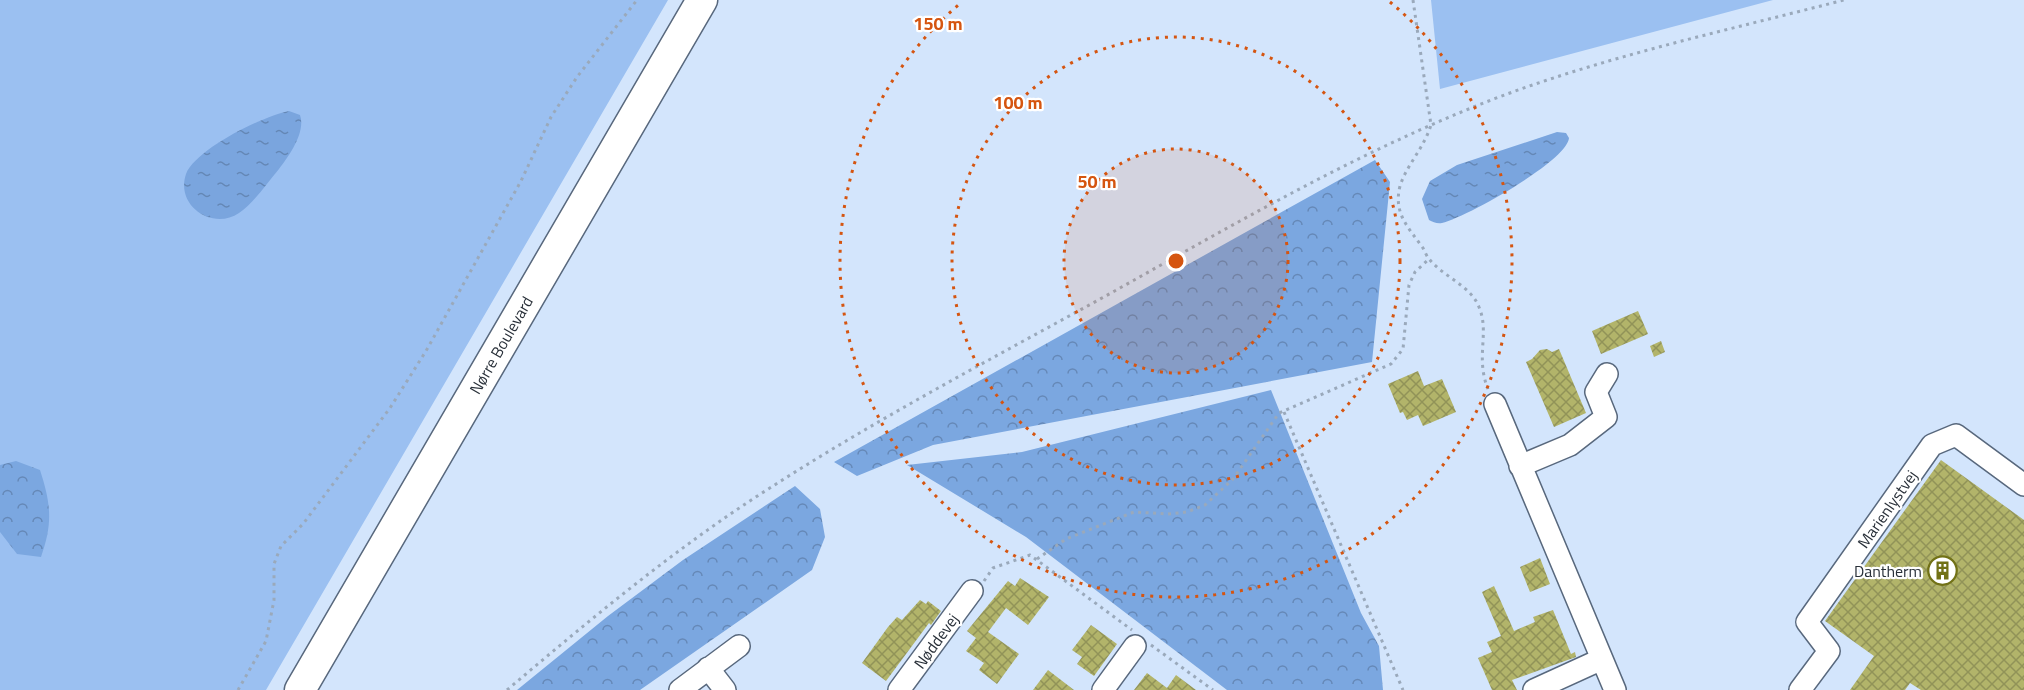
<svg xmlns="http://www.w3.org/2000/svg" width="2024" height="690" font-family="'Titillium Web',sans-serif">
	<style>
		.grass { fill: #9bc0f1 }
		.forest { fill: url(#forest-crowns) }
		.water { fill: url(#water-ripples) }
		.building { fill: url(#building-cross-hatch) }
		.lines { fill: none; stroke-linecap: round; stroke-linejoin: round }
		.minor-casing { stroke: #58687d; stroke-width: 24 }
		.highway-casing { stroke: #58687d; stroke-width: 33 }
		.path { stroke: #9aa9bb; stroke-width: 3; stroke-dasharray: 3 4.5; stroke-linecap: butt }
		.minor { stroke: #fff; stroke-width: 21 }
		.highway { stroke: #fff; stroke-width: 30 }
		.ring { fill: none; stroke: #d55510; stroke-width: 3; stroke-dasharray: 3 6 }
		.labels { text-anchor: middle; stroke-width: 4.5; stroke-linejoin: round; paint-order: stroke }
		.street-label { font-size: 16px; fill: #293039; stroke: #fff }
		.poi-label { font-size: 16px; fill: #293039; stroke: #fff; text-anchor: end }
		.centre { fill: #d55510; stroke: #fff; stroke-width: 3 }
		.ring-label { font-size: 18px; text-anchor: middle; font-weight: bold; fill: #d55510; stroke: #fff; stroke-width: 4.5; stroke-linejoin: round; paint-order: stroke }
	</style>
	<defs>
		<pattern id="forest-crowns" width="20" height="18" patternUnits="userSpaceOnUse" patternTransform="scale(1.5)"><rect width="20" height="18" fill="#7ba7e0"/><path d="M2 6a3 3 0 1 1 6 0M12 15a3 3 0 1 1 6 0" fill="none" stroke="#6588b7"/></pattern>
		<pattern id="water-ripples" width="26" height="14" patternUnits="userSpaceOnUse" patternTransform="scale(1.5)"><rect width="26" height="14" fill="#7aa5de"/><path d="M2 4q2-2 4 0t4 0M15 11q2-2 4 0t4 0" fill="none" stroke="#6487b5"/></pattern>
		<pattern id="building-cross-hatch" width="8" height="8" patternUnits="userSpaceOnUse" patternTransform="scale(1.5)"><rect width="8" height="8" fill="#b2b46a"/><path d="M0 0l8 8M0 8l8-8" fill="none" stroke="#919358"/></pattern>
	</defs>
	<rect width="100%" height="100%" fill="#d3e5fc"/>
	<!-- grass -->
	<path class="grass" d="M 0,0 L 668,0 L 266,690 L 0,690 Z
		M 1431,0 L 1773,0 L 1440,89 Z"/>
	<!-- forest -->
	<path class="forest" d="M 1375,160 L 1390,182 L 1372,362 L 933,445 L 857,476 L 834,462 Z
		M 1271,390 L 1361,613 L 1379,646 L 1383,690 L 1227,690 L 1026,537 L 907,465 L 1022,452 Z
		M 16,461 L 40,470 C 51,504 53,523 41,557 L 17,554 L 0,532 L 0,465 Z
		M 795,486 L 820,509 L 825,537 L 812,570 L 640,690 L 517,690 L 608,616 L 683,560 Z"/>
	<!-- water -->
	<path class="water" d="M 289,111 L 300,115 C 306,132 289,156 279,169 C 267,183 254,203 239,213 C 213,231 175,206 186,174 C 196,149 263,116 289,111 Z
		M 1557,132 L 1566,133 L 1569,138 C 1567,161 1467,217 1442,223 C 1437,224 1433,222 1429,220 L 1422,199 L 1430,181 L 1457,165 Z"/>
	<!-- building -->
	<path class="building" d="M 1638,311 L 1648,334 L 1601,354 L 1592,331 Z
		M 1661,341 L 1665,352 L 1654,357 L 1650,346 Z
		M 1547,349 L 1552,352 L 1559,349 L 1586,413 L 1554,427 L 1526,362 L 1532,359 L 1540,350 Z
		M 1418,371 L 1424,386 L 1442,379 L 1456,412 L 1423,426 L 1418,415 L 1407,420 L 1403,412 L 1400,413 L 1388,384 Z
		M 1941,460 L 2024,520 L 2024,690 L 1921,690 L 1910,683 L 1905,690 L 1850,690 L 1874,656 L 1825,621 Z
		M 1540,558 L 1550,584 L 1530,592 L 1520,567 Z
		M 1020,578 L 1049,597 L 1028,625 L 1006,608 L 988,632 L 1019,654 L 997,684 L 979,670 L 984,663 L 966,651 L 976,638 L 967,631 L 1008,581 L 1015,586 Z
		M 1494,586 L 1514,631 L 1535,622 L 1533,617 L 1553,610 L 1571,654 L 1575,652 L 1576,657 L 1512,680 L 1517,690 L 1492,690 L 1478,658 L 1492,652 L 1487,642 L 1501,636 L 1482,592 Z
		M 920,600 L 926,604 L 928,601 L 941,611 L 931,625 L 929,623 L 886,681 L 862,663 L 888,627 L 897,617 L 902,620 Z
		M 1091,625 L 1117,644 L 1094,676 L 1077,664 L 1082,657 L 1072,650 Z
		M 1048,670 L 1074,690 L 1033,690 Z
		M 1147,673 L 1167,688 L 1176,675 L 1196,690 L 1134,690 Z"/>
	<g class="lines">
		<defs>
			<path id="minor" d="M 1495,404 L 1615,690
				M 1520,466 L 1570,445 L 1606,417 L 1596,392 L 1607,374
				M 708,668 L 725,690
				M 680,690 L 739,646
				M 899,690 L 972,591
				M 1103,690 L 1135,646
				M 1534,690 L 1602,659
				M 1800,690 L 1829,651 L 1807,622 L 1932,445 L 1956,435 L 2024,485"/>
			<path id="highway" d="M 300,690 L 702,0"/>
		</defs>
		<!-- minor casing -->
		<use href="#minor" class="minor-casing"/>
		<!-- highway casing -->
		<use href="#highway" class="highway-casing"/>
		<!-- path -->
		<path class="path" d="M 1413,0 L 1431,125 C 1424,148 1406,166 1400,186 C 1393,214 1409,228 1423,248 C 1425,252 1427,257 1430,260 C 1444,277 1471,286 1479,307 C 1490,333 1475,357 1488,389
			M 1284,412 L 1403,690
			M 1037,559 L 1066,539 L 1134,512 L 1168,514 L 1187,512 L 1205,505 L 1233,479 L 1279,413 L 1391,364 L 1403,349 L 1409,285 L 1415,272 L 1429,259
			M 984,581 L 993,568 L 1030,555 L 1132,630
			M 1151,645 L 1213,690
			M 238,690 L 266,641 L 274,600 L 274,564 L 281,546 L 303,524 L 390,408 L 426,351 L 521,181 L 551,117 L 577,77 L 637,0
			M 507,690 C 592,618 678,546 773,486 C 882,416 997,356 1111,293 C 1238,222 1363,149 1499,97 C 1611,55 1729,30 1844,0"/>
		<!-- minor -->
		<use href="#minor" class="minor"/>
		<!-- highway -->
		<use href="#highway" class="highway"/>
	</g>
	<!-- distance rings -->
	<circle cx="1176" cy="261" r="112" fill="#d55510" fill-opacity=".12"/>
	<g class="ring">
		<circle cx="1176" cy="261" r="112"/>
		<circle cx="1176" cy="261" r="224"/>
		<path d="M1390 2A336 336 0 1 1 962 2"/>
	</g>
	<!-- icons -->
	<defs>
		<symbol id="building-ring" viewBox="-11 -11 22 22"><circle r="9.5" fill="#fff" stroke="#717116" stroke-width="1.5"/><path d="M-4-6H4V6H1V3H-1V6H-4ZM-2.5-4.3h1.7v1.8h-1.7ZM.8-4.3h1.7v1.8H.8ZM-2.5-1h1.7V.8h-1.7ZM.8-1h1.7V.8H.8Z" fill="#717116"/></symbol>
	</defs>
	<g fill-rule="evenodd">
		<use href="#building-ring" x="1926" y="554" width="33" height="33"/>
	</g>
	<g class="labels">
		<!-- street labels -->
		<g class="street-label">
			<text transform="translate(501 345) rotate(-60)" y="6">Nørre Boulevard</text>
			<text transform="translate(1887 509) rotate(-55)" y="6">Marienlystvej</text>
			<text transform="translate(936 641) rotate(-54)" y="6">Nøddevej</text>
		</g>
		<!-- poi labels -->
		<g class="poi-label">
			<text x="1922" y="577">Dantherm</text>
		</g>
	</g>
	<circle cx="1176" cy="261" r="9" class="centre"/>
	<g class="ring-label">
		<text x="938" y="30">150 m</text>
		<text x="1018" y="109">100 m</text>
		<text x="1097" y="188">50 m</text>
	</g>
</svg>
